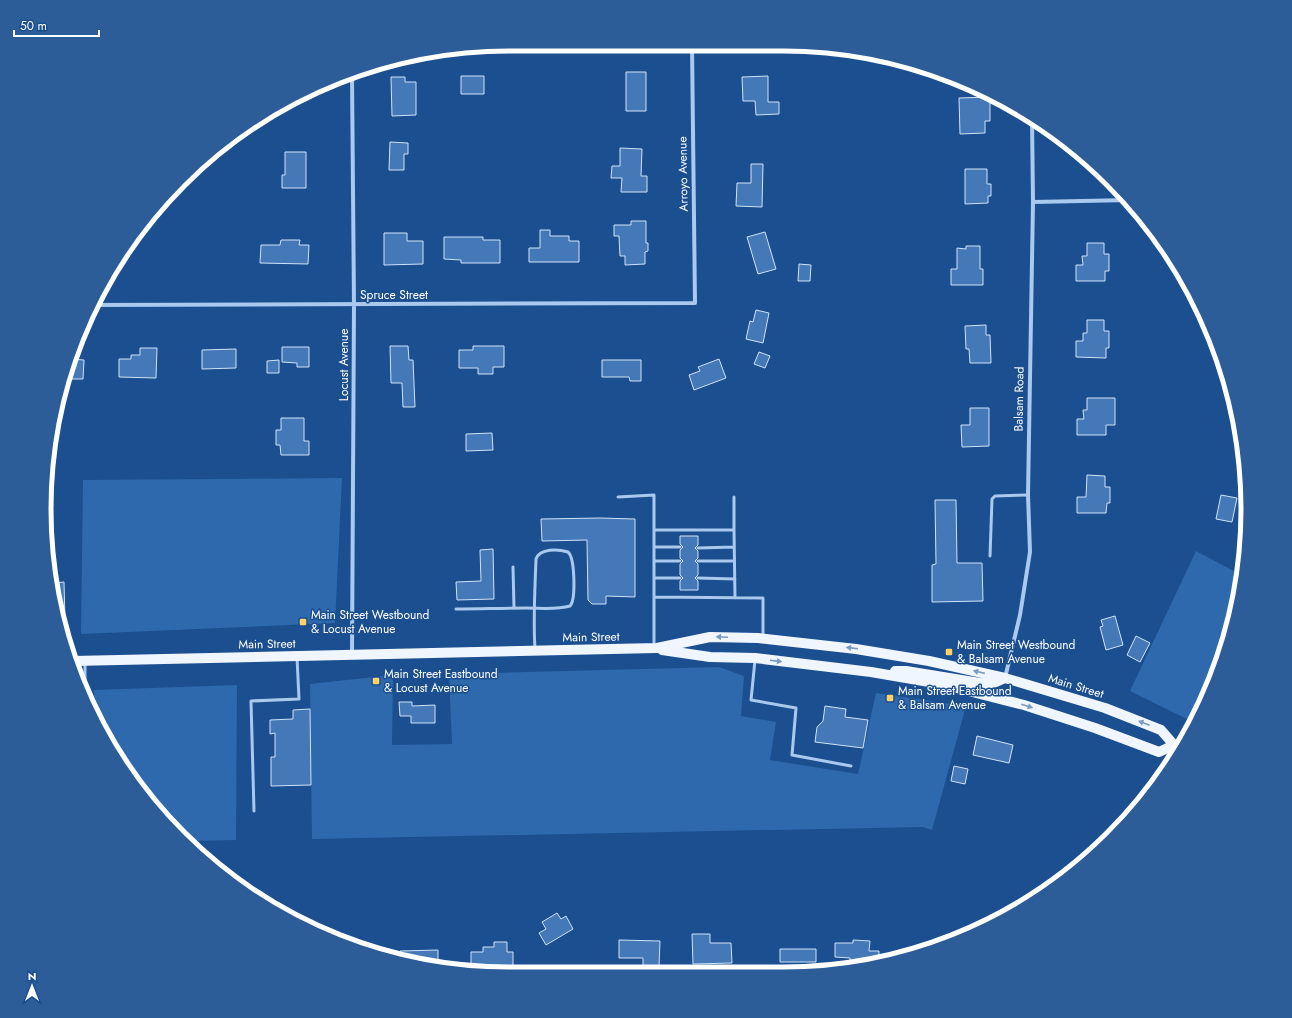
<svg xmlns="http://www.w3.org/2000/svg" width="1292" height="1018" font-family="Jost,sans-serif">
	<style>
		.green { fill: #2e69ad }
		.building { fill: #4478b7; stroke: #cfe3fa }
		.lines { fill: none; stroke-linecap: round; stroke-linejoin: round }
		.service { stroke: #a9c9ee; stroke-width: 3 }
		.minor { stroke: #a9c9ee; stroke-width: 4 }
		.primary { stroke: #f0f6ff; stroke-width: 10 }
		.oneway { fill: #7b9ac1 }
		.poi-dot { fill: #ffd166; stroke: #1b4f8f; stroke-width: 1.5 }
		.labels { text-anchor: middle; stroke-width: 3; stroke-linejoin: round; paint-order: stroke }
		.street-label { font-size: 12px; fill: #fff; stroke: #1b4f8f }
		.poi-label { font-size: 12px; fill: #fff; stroke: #1b4f8f; text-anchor: start }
		.rim { fill: none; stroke: #fff; stroke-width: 5 }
	</style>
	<rect width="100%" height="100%" fill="#1b4f8f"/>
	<!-- green -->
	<path class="green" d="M 342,478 L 335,623 L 81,634 L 83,480 Z
		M 1196,551 L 1241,575 L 1232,629 L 1200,714 L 1195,723 L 1130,691 Z
		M 719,667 L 744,676 L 741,716 L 776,722 L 770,760 L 858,774 L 876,693 L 966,706 L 932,830 L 923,827 L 312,839 L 310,684 L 393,675 L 392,745 L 452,744 L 449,674 Z
		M 237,685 L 236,840 L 189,841 L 160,816 L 106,742 L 95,714 L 94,690 Z"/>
	<!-- building -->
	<path class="building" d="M 626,72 L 646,72 L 646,111 L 626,111 Z
		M 461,76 L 484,76 L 484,94 L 461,94 Z
		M 768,76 L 768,102 L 779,102 L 779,114 L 756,115 L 755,101 L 743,101 L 742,77 Z
		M 391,77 L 405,77 L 405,82 L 416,82 L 416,115 L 392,116 Z
		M 990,97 L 990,121 L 985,121 L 985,133 L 960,134 L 959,98 Z
		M 390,142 L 408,143 L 408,154 L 404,154 L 404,170 L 389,170 Z
		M 620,148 L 642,149 L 641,176 L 647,176 L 647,192 L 621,192 L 622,178 L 611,178 L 612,166 L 620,166 Z
		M 285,152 L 306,152 L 306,188 L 282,188 L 282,175 L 285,175 Z
		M 751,164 L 763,164 L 762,207 L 736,206 L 737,183 L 751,183 Z
		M 965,169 L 987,169 L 987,184 L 991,184 L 991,196 L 988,196 L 988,203 L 965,204 Z
		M 631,221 L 646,221 L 646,243 L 648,243 L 648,251 L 645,252 L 645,264 L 625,265 L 625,256 L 620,256 L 619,236 L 614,236 L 614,225 L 631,225 Z
		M 540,230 L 550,230 L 550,236 L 569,236 L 569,241 L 579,241 L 579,262 L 529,262 L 529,248 L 540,248 Z
		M 765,232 L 776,269 L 758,274 L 747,237 Z
		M 384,233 L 407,233 L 407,241 L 423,241 L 423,264 L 384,265 Z
		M 444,237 L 483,237 L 483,240 L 500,240 L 500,263 L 461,263 L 461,260 L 444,259 Z
		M 281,240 L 300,240 L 299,245 L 309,245 L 308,264 L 260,263 L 261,245 L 280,245 Z
		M 1087,243 L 1104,243 L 1104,254 L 1109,254 L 1109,271 L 1105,271 L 1105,281 L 1076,281 L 1076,265 L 1083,265 L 1082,256 L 1087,256 Z
		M 966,246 L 980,246 L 980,269 L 983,269 L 983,285 L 951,285 L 951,269 L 957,269 L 957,248 L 966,249 Z
		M 799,264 L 811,265 L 810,281 L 798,281 Z
		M 756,310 L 769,313 L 763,343 L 746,339 L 750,321 L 753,322 Z
		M 1087,320 L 1104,320 L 1104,331 L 1109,331 L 1109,348 L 1106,348 L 1106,358 L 1076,357 L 1076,341 L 1083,341 L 1083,333 L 1087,333 Z
		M 986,325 L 986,335 L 990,335 L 991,363 L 970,363 L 969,349 L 966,349 L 965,326 Z
		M 390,346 L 408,346 L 409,360 L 413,360 L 415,407 L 403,407 L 402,383 L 391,383 Z
		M 473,346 L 504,346 L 504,367 L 493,367 L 493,374 L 478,374 L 478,368 L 459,368 L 459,350 L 473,350 Z
		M 282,347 L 309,347 L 309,367 L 297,367 L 297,363 L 282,362 Z
		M 140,348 L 157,348 L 156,378 L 119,377 L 119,359 L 131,359 L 131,355 L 140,355 Z
		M 236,349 L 236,368 L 202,369 L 202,350 Z
		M 759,352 L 770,356 L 765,368 L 754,364 Z
		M 72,359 L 84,360 L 83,379 L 64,379 Z
		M 719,359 L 726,378 L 694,390 L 689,375 L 700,371 L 698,367 Z
		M 279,360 L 279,373 L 267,373 L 267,361 Z
		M 602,360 L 641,360 L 641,381 L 630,381 L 629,377 L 602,377 Z
		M 1087,398 L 1115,398 L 1115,425 L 1106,425 L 1106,435 L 1077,435 L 1077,419 L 1084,419 L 1083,410 L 1087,410 Z
		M 970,408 L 989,408 L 989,446 L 962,447 L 961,425 L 970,425 Z
		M 281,418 L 304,418 L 304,441 L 309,441 L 309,455 L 281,455 L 280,445 L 276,445 L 276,430 L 281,430 Z
		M 492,433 L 493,450 L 466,451 L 466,434 Z
		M 1087,475 L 1105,476 L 1105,487 L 1110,487 L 1110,503 L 1107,503 L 1106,513 L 1077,513 L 1077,497 L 1086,497 Z
		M 1221,495 L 1237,498 L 1232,522 L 1216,519 Z
		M 935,500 L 956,500 L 957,563 L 982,563 L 983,601 L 932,602 L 932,565 L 936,564 Z
		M 600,518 L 635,519 L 635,597 L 606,596 L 606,604 L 592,604 L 588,600 L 587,540 L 542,541 L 541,519 Z
		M 680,536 L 698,536 L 698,545 L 695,548 L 698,551 L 698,558 L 695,561 L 698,564 L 698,575 L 695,578 L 698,581 L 698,590 L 680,590 L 680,581 L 683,578 L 680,575 L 680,564 L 683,561 L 680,558 L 680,550 L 683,547 L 680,544 Z
		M 493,549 L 494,599 L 457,600 L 456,582 L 481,581 L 480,550 Z
		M 64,582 L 65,621 L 59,621 L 54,583 Z
		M 1115,616 L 1123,645 L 1106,650 L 1100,627 L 1103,626 L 1101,620 Z
		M 1136,636 L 1150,643 L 1140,662 L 1127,655 Z
		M 399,702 L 412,702 L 412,706 L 435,705 L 435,723 L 411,723 L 411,716 L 400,716 Z
		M 825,706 L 846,709 L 845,717 L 868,720 L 863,748 L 815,742 L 817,727 L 823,721 Z
		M 310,709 L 311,785 L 271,786 L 271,757 L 275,757 L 275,733 L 270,734 L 270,720 L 293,719 L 293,710 Z
		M 977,736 L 1013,745 L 1009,763 L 973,755 Z
		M 954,766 L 968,769 L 965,784 L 951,781 Z
		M 557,913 L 561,919 L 566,916 L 573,929 L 546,945 L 539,933 L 546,929 L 542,922 Z
		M 692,934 L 710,934 L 710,943 L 731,943 L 732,963 L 693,964 Z
		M 619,940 L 660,941 L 659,966 L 643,966 L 643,958 L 619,958 Z
		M 853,940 L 870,941 L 869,951 L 879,951 L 879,960 L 868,962 L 850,962 L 850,958 L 835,957 L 835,943 L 853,943 Z
		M 494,942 L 507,942 L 507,952 L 513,952 L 513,969 L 471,969 L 471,952 L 483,952 L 483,947 L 494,947 Z
		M 780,949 L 816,949 L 816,962 L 780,962 Z
		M 438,950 L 438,967 L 419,965 L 401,960 L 400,951 Z"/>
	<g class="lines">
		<!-- service -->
		<path class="service" d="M 618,497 L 654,495 L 654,646
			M 655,530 L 734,530 L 735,598
			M 734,530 L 734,497
			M 654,547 L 680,547
			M 698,548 L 734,547
			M 990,556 L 992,499 L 995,496 L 1028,495
			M 654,561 L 680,561
			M 698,561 L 734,561
			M 513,567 L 514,608
			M 654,578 L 680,578
			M 698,578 L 735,579
			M 654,597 L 763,598 L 763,637
			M 456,609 C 479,609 503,608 527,608 C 541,608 556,610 570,606 C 576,600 575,558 568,552 C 558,549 540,548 536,559 C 535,589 533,619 535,649
			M 755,660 L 751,700 L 796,708 L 792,755 L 851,766
			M 85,663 L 85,690
			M 254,811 L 251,701 L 299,699 L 297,657"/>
		<!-- minor -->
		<path class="minor" d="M 1033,202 L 1130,200
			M 94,305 L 695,303 L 692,45
			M 352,655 L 354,305 L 352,75
			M 1005,678 L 1020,615 L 1030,552 L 1028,495 L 1033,202 L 1032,118"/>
		<!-- primary -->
		<path class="primary" d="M 662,650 L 710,657 L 755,658 L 871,672 L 941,684 L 1024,705 L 1095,728 L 1159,752 L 1174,745
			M 73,661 L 657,648 L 710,637 L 758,638 L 856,649 L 929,661 L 1005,678 L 1105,708 L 1161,730 L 1174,745 L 1180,748
			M 895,671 L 906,671 L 986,684 L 996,682 L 1005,678"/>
	</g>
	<!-- one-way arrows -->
	<defs><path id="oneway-solid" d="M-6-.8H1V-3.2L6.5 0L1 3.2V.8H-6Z"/></defs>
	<g class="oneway">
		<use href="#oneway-solid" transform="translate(722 637) rotate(-178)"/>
		<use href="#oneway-solid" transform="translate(852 648) rotate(-173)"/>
		<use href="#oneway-solid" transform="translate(776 661) rotate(7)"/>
		<use href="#oneway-solid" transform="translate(979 672) rotate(-167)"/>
		<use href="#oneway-solid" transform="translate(1027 706) rotate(17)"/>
		<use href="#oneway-solid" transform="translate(1144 723) rotate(-159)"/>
	</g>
	<!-- markers -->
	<g class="poi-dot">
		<rect x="299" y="618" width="8" height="8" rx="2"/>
		<rect x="945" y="648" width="8" height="8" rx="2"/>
		<rect x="372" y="677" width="8" height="8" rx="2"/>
		<rect x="886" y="694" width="8" height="8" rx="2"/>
	</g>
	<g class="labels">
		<!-- street labels -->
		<g class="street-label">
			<text transform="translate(683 174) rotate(-91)" y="4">Arroyo Avenue</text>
			<text x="394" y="299">Spruce Street</text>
			<text transform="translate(344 365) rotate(-90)" y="4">Locust Avenue</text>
			<text transform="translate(1019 399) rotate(-89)" y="4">Balsam Road</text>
			<text transform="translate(591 637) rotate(-1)" y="4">Main Street</text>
			<text transform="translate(267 644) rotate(-1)" y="4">Main Street</text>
			<text transform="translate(1076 686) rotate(17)" y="4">Main Street</text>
		</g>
		<!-- poi labels -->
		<g class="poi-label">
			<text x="311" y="619">Main Street Westbound<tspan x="311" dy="14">&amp; Locust Avenue</tspan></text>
			<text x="957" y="649">Main Street Westbound<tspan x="957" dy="14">&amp; Balsam Avenue</tspan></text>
			<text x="384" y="678">Main Street Eastbound<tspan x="384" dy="14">&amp; Locust Avenue</tspan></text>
			<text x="898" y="695">Main Street Eastbound<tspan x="898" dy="14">&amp; Balsam Avenue</tspan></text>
		</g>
	</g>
	<!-- crop -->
	<path d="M0 0H1292V1018H0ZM509 51H783A458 458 0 0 1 1241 509V509A458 458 0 0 1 783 967H509A458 458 0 0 1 51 509V509A458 458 0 0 1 509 51Z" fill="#2d5d98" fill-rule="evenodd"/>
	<path class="rim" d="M509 51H783A458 458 0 0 1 1241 509V509A458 458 0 0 1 783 967H509A458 458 0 0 1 51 509V509A458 458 0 0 1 509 51Z"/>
	<!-- north arrow -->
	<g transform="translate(32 986)" stroke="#1b4f8f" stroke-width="3" paint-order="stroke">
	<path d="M0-3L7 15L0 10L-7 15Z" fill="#ffffff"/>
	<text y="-6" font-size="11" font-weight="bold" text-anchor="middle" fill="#ffffff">N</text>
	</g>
	<!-- scale -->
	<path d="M14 30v6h85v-6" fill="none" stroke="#ffffff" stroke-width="2"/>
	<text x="20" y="30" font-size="12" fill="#ffffff" stroke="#1b4f8f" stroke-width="3" paint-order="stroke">50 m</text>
</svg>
